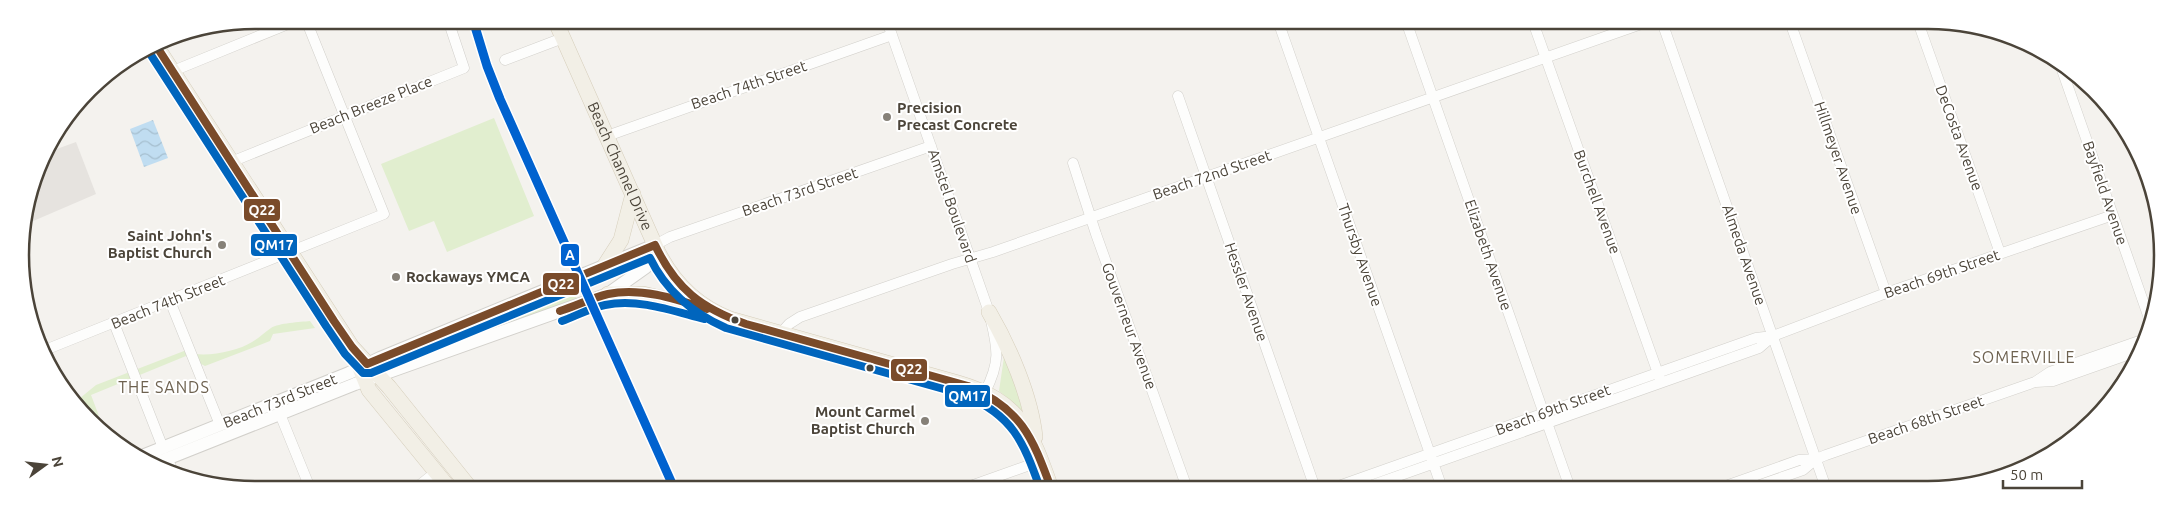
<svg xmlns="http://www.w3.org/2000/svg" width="2183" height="510" font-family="Ubuntu,sans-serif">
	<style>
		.green { fill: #e1eecf }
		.parking { fill: #e6e3df }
		.water { fill: url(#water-waves) }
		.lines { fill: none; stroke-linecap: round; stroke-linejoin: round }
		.minor-casing { stroke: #d2d0cb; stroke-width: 11 }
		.tertiary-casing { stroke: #d2d0cb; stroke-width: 14 }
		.primary-casing { stroke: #d6cebb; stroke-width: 16 }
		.minor { stroke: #fdfdfc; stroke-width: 10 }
		.tertiary { stroke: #fdfdfc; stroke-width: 12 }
		.primary { stroke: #f2efe6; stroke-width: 15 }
		.bus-1-casing { stroke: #fff; stroke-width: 11 }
		.bus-2-casing { stroke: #fff; stroke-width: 11 }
		.bus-1 { stroke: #7a4b2a; stroke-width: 8 }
		.bus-2 { stroke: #0065bd; stroke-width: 8 }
		.metro-1-casing { stroke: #fff; stroke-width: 12 }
		.metro-1 { stroke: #0062cf; stroke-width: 9 }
		.poi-dot { fill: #868178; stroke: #fff; stroke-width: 2 }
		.bus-dot { fill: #4b4439; stroke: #fff; stroke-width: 2 }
		.labels { text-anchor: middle; stroke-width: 4; stroke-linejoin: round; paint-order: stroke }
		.street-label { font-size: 15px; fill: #4b4439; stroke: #fff }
		.poi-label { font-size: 15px; font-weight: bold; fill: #4b4439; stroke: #fff; text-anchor: start }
		.neighbourhood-label { font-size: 16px; letter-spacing: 1px; fill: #6e6250; stroke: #fff }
		.rim { fill: none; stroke: #4b4439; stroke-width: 2.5 }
		.line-badge { stroke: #fff; stroke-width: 2 }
		.badge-label { font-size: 14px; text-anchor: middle; font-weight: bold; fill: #fff }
	</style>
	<defs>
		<pattern id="water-waves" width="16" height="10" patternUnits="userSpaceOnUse" patternTransform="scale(1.25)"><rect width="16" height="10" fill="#c0ddf1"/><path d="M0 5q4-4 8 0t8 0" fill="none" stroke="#a6bfcf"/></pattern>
	</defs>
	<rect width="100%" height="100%" fill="#f4f2ee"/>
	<!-- green -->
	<path class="green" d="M 494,118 L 534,216 L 447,252 L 434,221 L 409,231 L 381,164 Z
		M 572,286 L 577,299 L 397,364 L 395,357 Z
		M 310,321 L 315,328 L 273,334 L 270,341 L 205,366 L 186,356 L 91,395 L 99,416 L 91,413 L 87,414 L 74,403 L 96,385 L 184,351 C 201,359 236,352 252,342 C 259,338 265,332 271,328 C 279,323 300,322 310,321 Z
		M 1004,357 L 1007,361 L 1026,414 L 999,391 Z"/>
	<!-- parking -->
	<path class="parking" d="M 76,142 L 96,194 L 24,225 L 43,154 Z"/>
	<!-- water -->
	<path class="water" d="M 153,120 L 168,158 L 144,167 L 130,129 Z"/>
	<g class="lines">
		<defs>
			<path id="minor" d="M 887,21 L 989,312 C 997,347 1002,359 985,392
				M 1278,21 L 1442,488
				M 1406,21 L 1570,488
				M 1533,22 L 1660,379
				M 1662,22 L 1826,488
				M 1790,22 L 1886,293
				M 1918,22 L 2000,253
				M 505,60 L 563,38
				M 2060,64 L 2150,321
				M 173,71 L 298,20
				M 1178,96 L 1315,488
				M 607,136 L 892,35
				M 231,162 L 464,68 L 448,20
				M 1073,163 L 1096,234 L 1187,488
				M 655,245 L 670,237 L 931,146
				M 170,301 L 220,425
				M 114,323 L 163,448
				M 780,334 L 789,324 L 800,317 L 952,264 L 993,252 L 1647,22
				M 45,350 L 384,214 L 306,20
				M 2036,382 L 2053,381 L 2141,350
				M 280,414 L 310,488
				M 168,459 L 172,470
				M 416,488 L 436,472
				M 965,488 L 1041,461
				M 1333,488 L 1756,338 L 1773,336 L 1886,293 L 2113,215
				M 1364,488 L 1759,348 L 1773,336
				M 1720,488 L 1799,460 L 1816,459
				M 1751,488 L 1803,470 L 1816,459 L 1826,455 L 2035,382 L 2050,372 L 2145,339"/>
			<path id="tertiary" d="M 137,458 L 349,373 L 380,358 L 655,245
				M 154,464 L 355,384 L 608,294 L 646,267 L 658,252"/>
			<g id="primary">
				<path id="s1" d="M 555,20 L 658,252 C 674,284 697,306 730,319 L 958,383 C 1020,401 1031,431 1051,488"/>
				<path d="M 155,44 L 352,347 L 389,387 L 470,488"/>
				<path d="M 605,265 L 621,240 L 633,194"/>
				<path d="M 608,294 L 643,294 L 703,308"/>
				<path d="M 989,312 C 1009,346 1031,397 1035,437"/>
				<path d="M 355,356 L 369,390 L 449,488"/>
			</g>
		</defs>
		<!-- minor casing -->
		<use href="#minor" class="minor-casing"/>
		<!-- tertiary casing -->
		<use href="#tertiary" class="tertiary-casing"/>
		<!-- primary casing -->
		<use href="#primary" class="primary-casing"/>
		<!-- minor -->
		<use href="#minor" class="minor"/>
		<!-- tertiary -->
		<use href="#tertiary" class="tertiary"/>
		<!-- primary -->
		<use href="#primary" class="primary"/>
		<defs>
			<path id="bus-1" d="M 155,44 L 334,321 L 352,347 L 367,364 L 655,245 C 676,289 701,308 746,324 L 968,386 C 1021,409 1032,436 1051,488
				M 560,311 C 576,306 591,298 608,294 C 641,287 676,299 707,309"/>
			<path id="bus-2" d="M 147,49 L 326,326 L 345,354 L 363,373 L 371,373 L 650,258 C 666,291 692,313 726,328 L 965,395 C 1013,416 1023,441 1040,488
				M 562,321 C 576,316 590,308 605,305 C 638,298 673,311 704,319"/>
		</defs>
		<!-- bus-1 casing -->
		<use href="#bus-1" class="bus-1-casing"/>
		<!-- bus-2 casing -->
		<use href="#bus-2" class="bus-2-casing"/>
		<!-- bus-1 -->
		<use href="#bus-1" class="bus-1"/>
		<!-- bus-2 -->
		<use href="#bus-2" class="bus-2"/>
		<defs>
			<path id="metro-1" d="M 473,20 L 487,66 L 500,99 L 674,488"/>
		</defs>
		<!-- metro-1 casing -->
		<use href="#metro-1" class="metro-1-casing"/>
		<!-- metro-1 -->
		<use href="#metro-1" class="metro-1"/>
	</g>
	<!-- markers -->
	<g class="poi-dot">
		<circle cx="887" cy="117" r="5"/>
		<circle cx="222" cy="245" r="5"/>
		<circle cx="396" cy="277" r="5"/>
		<circle cx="925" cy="421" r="5"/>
	</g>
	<g class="bus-dot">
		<circle cx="735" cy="320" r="4.5"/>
		<circle cx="870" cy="368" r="4.5"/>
	</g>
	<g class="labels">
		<!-- street labels -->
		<g class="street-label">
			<text transform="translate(749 85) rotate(-19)" y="5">Beach 74th Street</text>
			<text transform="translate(371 105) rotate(-22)" y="5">Beach Breeze Place</text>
			<text transform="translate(1959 138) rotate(70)" y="5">DeCosta Avenue</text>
			<text transform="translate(1838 158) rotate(71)" y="5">Hillmeyer Avenue</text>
			<text dy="5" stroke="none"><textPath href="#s1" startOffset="160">Beach Channel Drive</textPath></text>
			<text transform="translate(1212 175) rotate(-19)" y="5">Beach 72nd Street</text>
			<text transform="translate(800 192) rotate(-19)" y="5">Beach 73rd Street</text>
			<text transform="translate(2105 193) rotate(71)" y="5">Bayfield Avenue</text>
			<text transform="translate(1597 202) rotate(70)" y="5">Burchell Avenue</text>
			<text transform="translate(952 206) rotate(71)" y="5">Amstel Boulevard</text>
			<text transform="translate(1360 255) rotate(71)" y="5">Thursby Avenue</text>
			<text transform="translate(1488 255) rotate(71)" y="5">Elizabeth Avenue</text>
			<text transform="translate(1744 255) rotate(71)" y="5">Almeda Avenue</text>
			<text transform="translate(1942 274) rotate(-19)" y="5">Beach 69th Street</text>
			<text transform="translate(1246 292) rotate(71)" y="5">Hessler Avenue</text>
			<text transform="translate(168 302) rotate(-22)" y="5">Beach 74th Street</text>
			<text transform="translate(1129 326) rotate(70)" y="5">Gouverneur Avenue</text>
			<text transform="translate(280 401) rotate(-22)" y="5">Beach 73rd Street</text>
			<text transform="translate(1553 410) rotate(-20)" y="5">Beach 69th Street</text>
			<text transform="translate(1926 420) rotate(-19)" y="5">Beach 68th Street</text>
		</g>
		<!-- poi labels -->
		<g class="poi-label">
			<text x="897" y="113">Precision<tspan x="897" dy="17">Precast Concrete</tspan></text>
			<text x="212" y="241" text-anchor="end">Saint John's<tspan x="212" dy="17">Baptist Church</tspan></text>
			<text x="406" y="282">Rockaways YMCA</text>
			<text x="915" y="417" text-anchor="end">Mount Carmel<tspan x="915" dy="17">Baptist Church</tspan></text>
		</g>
		<!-- neighbourhood labels -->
		<g class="neighbourhood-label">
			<text x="2024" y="363">SOMERVILLE</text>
			<text x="164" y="393">THE SANDS</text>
		</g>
	</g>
	<!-- crop -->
	<path d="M0 0H2183V510H0ZM255 29H1928A226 226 0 0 1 2154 255V255A226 226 0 0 1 1928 481H255A226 226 0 0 1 29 255V255A226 226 0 0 1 255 29Z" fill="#fff" fill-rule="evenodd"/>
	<path class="rim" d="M255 29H1928A226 226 0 0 1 2154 255V255A226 226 0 0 1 1928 481H255A226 226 0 0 1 29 255V255A226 226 0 0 1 255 29Z"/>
	<g class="line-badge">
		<rect x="243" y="198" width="38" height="24" rx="5" fill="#7a4b2a"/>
		<rect x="250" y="233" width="48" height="24" rx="5" fill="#0065bd"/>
		<rect x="560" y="243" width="20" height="24" rx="5" fill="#0062cf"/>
		<rect x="542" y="272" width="38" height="24" rx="5" fill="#7a4b2a"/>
		<rect x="890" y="358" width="38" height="24" rx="5" fill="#7a4b2a"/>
		<rect x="944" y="384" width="47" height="24" rx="5" fill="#0065bd"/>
	</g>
	<g class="badge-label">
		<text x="262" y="215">Q22</text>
		<text x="274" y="250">QM17</text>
		<text x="570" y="260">A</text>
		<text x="561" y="289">Q22</text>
		<text x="909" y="374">Q22</text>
		<text x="968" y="401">QM17</text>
	</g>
	<!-- north arrow -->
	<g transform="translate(45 465) rotate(75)" stroke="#ffffff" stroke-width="4" paint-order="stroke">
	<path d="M0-4L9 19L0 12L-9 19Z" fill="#4b4439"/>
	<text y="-8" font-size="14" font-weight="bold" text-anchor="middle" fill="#4b4439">N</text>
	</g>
	<!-- scale -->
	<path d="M2003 480v8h79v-8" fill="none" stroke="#4b4439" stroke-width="2.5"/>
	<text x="2010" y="480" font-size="15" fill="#4b4439" stroke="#ffffff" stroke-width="4" paint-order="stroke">50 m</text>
</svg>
